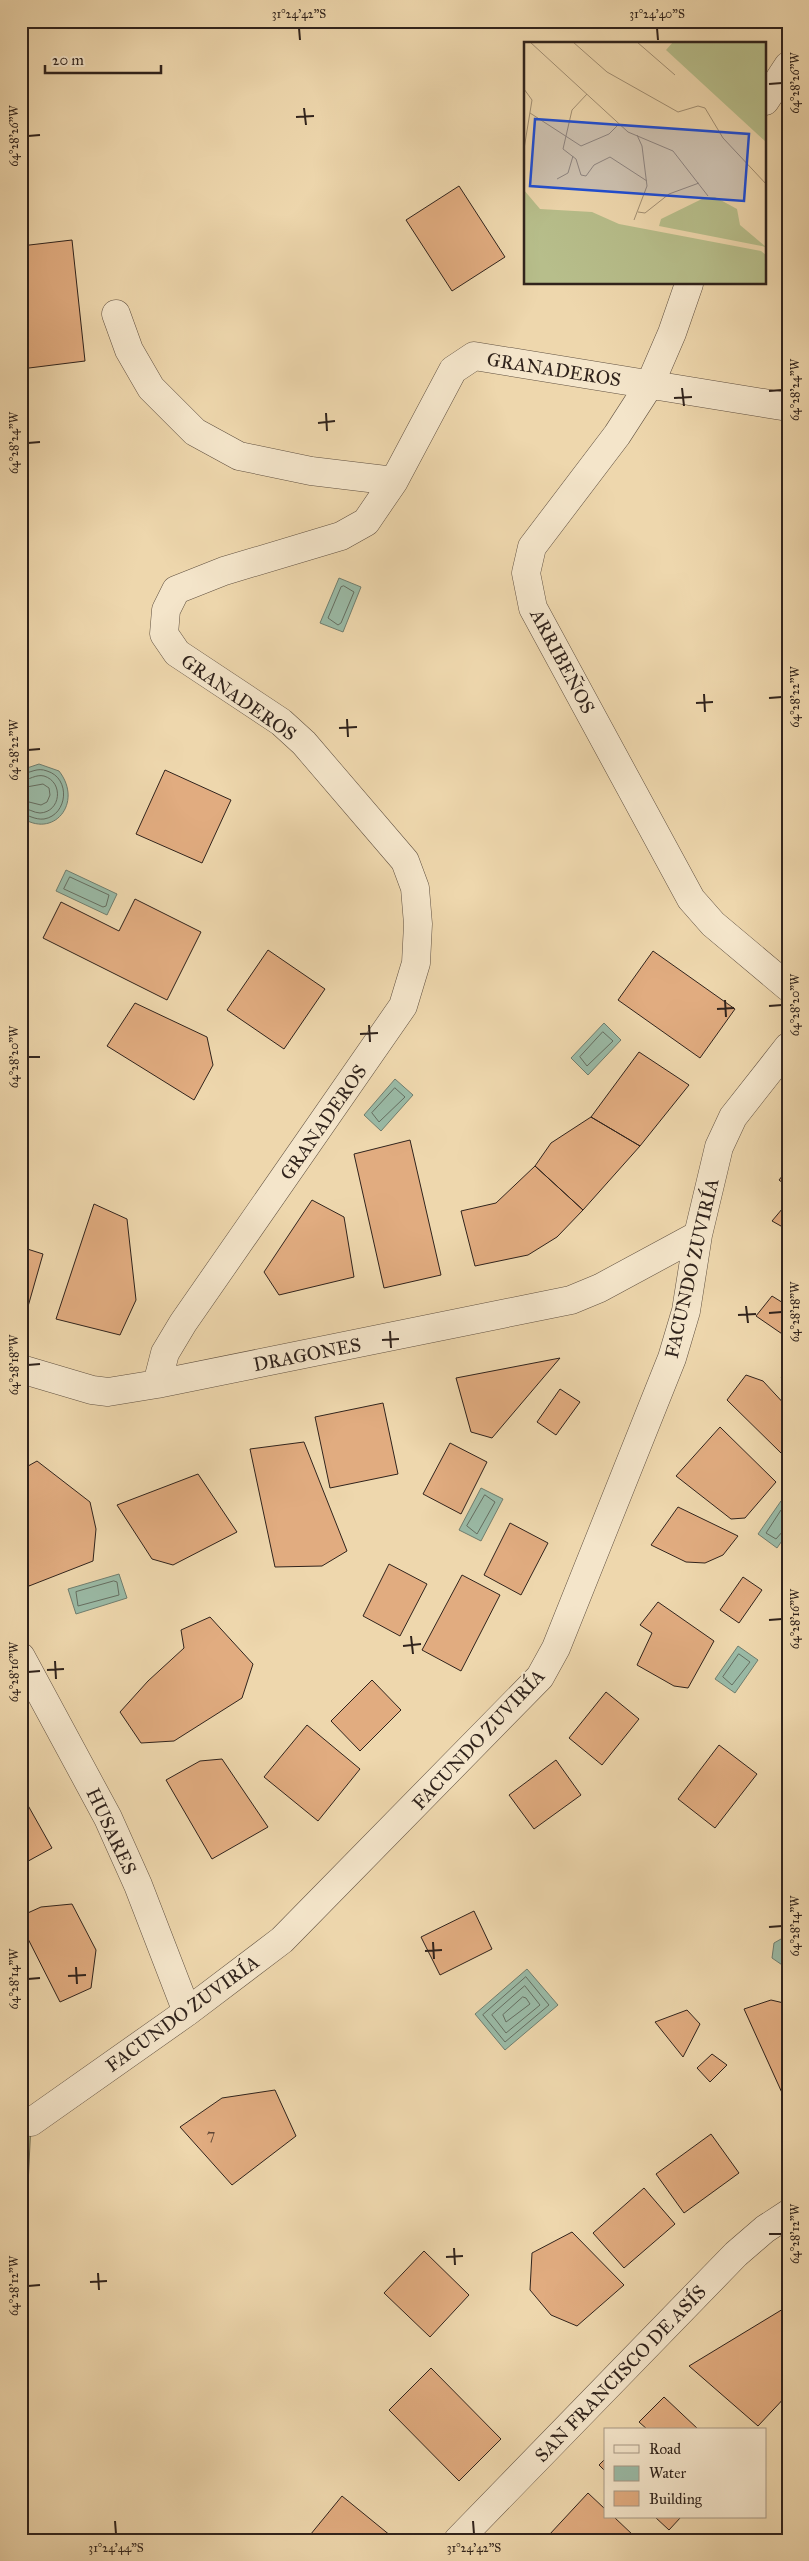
<svg xmlns="http://www.w3.org/2000/svg" width="809" height="2561" font-family="'IM FELL Great Primer',serif">
	<style>
		.green { fill: #b7be8b; stroke: #747054 }
		.water { fill: #9abaa6; stroke: #707e6f }
		.lines { fill: none; stroke-linecap: round; stroke-linejoin: round }
		.shore { stroke: #656e61; stroke-width: 1 }
		.building { fill: #e1ac80; stroke: #30231c }
		.minor-casing { stroke: #605040; stroke-width: 29 }
		.minor { stroke: #f4e5ca; stroke-width: 28 }
		.ticks { fill: none; stroke: #30231c; stroke-width: 2 }
		.labels { text-anchor: middle; stroke-width: 4.5; stroke-linejoin: round; paint-order: stroke }
		.number-label { font-size: 16px; fill: #5c4535 }
		.street-label { font-size: 19px; fill: #30231c; stroke: #f4e5ca }
		.inset-road { fill: none; stroke: #a28f73; stroke-width: 1 }
		.view { fill: #1d4ed8; fill-opacity: 0.15; stroke: #1d4ed8; stroke-width: 2.5 }
		.inset-edge { fill: none; stroke: #30231c; stroke-width: 2.5 }
		.neatline { fill: none; stroke: #30231c; stroke-width: 2 }
		.ticks-label { font-size: 12px; text-anchor: middle; fill: #30231c }
	</style>
	<rect width="100%" height="100%" fill="#eed7ad"/>
	<filter id="stains"><feTurbulence type="fractalNoise" baseFrequency=".004" numOctaves="4"/><feColorMatrix values="0 0 0 0 .2 0 0 0 0 .09 0 0 0 0 .02 0 0 0 .5 -.17"/></filter>
	<radialGradient id="worn" r=".72"><stop offset=".6" stop-color="#630" stop-opacity="0"/><stop offset="1" stop-color="#630" stop-opacity=".3"/></radialGradient>
	<!-- green -->
	<path class="green" d="M 21,2103 L 31,2122 L 27,2207 L 21,2219 Z"/>
	<!-- water -->
	<path class="water" d="M 339,578 L 361,587 L 343,632 L 320,623 Z
		M 39,764 L 59,771 C 84,803 53,840 21,817 L 21,770 Z
		M 66,870 L 117,894 L 107,915 L 56,891 Z
		M 604,1023 L 621,1040 L 588,1075 L 571,1058 Z
		M 395,1079 L 413,1095 L 381,1131 L 364,1115 Z
		M 481,1488 L 503,1499 L 481,1541 L 459,1530 Z
		M 781,1501 L 788,1506 L 788,1532 L 777,1548 L 758,1534 Z
		M 119,1574 L 127,1598 L 76,1614 L 68,1589 Z
		M 738,1646 L 758,1660 L 735,1693 L 715,1679 Z
		M 788,1935 L 788,1969 L 772,1958 L 774,1943 Z
		M 527,1969 L 558,2005 L 505,2050 L 475,2014 Z"/>
	<g class="lines">
		<!-- shore -->
		<path class="shore" d="M 344,586 L 354,592 L 341,623 L 338,625 L 328,618 L 341,587 Z
			M 21,774 C 31,773 37,767 47,771 C 71,778 68,815 44,819 C 35,820 29,815 21,814
			M 21,781 C 29,780 36,774 44,776 C 64,782 61,812 40,813 C 34,813 28,808 21,808
			M 21,788 L 43,784 L 49,788 L 50,795 L 47,802 L 41,805 L 21,800
			M 70,877 L 109,895 L 106,906 L 103,907 L 64,889 Z
			M 603,1032 L 613,1041 L 587,1066 L 580,1057 Z
			M 395,1088 L 405,1097 L 379,1122 L 372,1113 Z
			M 485,1495 L 495,1502 L 477,1534 L 467,1526 Z
			M 788,1510 L 781,1510 L 766,1533 L 776,1539 L 783,1531 L 788,1530
			M 114,1581 L 117,1582 L 119,1595 L 78,1606 L 76,1592 Z
			M 739,1654 L 750,1662 L 732,1685 L 723,1677 Z
			M 526,1977 L 549,2005 L 505,2042 L 483,2015 Z
			M 525,1986 L 540,2005 L 506,2033 L 492,2015 Z
			M 523,1997 L 526,1998 L 530,2004 L 506,2022 L 503,2015 Z"/>
	</g>
	<!-- building -->
	<path class="building" d="M 459,186 L 505,257 L 452,291 L 406,220 Z
		M 72,240 L 85,361 L 21,369 L 21,246 Z
		M 165,770 L 231,800 L 202,863 L 136,834 Z
		M 135,899 L 201,932 L 167,1000 L 43,938 L 61,902 L 119,931 Z
		M 268,950 L 325,989 L 284,1049 L 227,1010 Z
		M 653,951 L 735,1009 L 700,1058 L 618,1000 Z
		M 135,1003 L 207,1037 L 213,1065 L 194,1100 L 107,1046 Z
		M 639,1052 L 689,1085 L 640,1146 L 591,1117 Z
		M 591,1117 L 640,1146 L 583,1210 L 535,1166 L 551,1143 Z
		M 410,1140 L 441,1275 L 384,1288 L 354,1154 Z
		M 535,1166 L 583,1210 L 557,1237 L 528,1255 L 475,1266 L 461,1211 L 496,1203 Z
		M 788,1169 L 788,1187 L 779,1180 Z
		M 312,1200 L 344,1217 L 354,1277 L 279,1295 L 264,1272 Z
		M 788,1202 L 788,1230 L 772,1221 Z
		M 94,1204 L 127,1219 L 136,1300 L 120,1335 L 56,1319 Z
		M 21,1247 L 43,1254 L 27,1310 L 21,1308 Z
		M 772,1296 L 788,1306 L 788,1338 L 756,1316 Z
		M 560,1358 L 492,1438 L 471,1432 L 456,1378 Z
		M 788,1369 L 788,1384 L 781,1378 Z
		M 746,1375 L 763,1381 L 788,1408 L 788,1452 L 781,1453 L 727,1400 Z
		M 560,1389 L 580,1402 L 556,1435 L 537,1422 Z
		M 383,1403 L 398,1474 L 330,1488 L 315,1417 Z
		M 720,1427 L 776,1482 L 745,1518 L 731,1519 L 676,1476 Z
		M 304,1442 L 347,1551 L 322,1566 L 275,1567 L 250,1449 Z
		M 450,1443 L 487,1462 L 461,1514 L 423,1494 Z
		M 37,1461 L 90,1502 L 96,1529 L 93,1561 L 29,1586 L 21,1567 L 21,1470 Z
		M 198,1474 L 237,1532 L 173,1565 L 152,1559 L 117,1505 Z
		M 678,1507 L 738,1536 L 723,1555 L 705,1563 L 686,1562 L 651,1545 Z
		M 510,1523 L 548,1543 L 521,1595 L 484,1575 Z
		M 389,1564 L 427,1584 L 400,1636 L 363,1616 Z
		M 462,1575 L 500,1595 L 461,1671 L 422,1650 Z
		M 743,1577 L 762,1590 L 739,1623 L 720,1610 Z
		M 658,1602 L 714,1641 L 688,1688 L 674,1686 L 637,1665 L 652,1633 L 640,1625 Z
		M 210,1617 L 253,1664 L 242,1698 L 174,1741 L 141,1743 L 120,1712 L 148,1681 L 184,1648 L 181,1630 Z
		M 372,1680 L 401,1710 L 360,1751 L 331,1721 Z
		M 606,1692 L 639,1719 L 602,1765 L 569,1738 Z
		M 307,1725 L 360,1769 L 318,1821 L 264,1777 Z
		M 719,1745 L 757,1774 L 715,1828 L 678,1799 Z
		M 222,1759 L 268,1827 L 212,1859 L 166,1780 L 200,1761 Z
		M 556,1760 L 581,1795 L 534,1829 L 509,1795 Z
		M 21,1793 L 52,1848 L 21,1865 Z
		M 72,1904 L 96,1950 L 91,1988 L 60,2002 L 21,1925 L 21,1916 L 41,1907 Z
		M 474,1911 L 492,1949 L 440,1975 L 421,1937 Z
		M 771,2000 L 788,2004 L 788,2106 L 744,2009 Z
		M 687,2010 L 700,2024 L 683,2057 L 655,2022 Z
		M 712,2054 L 727,2065 L 710,2082 L 697,2068 Z
		M 275,2090 L 296,2136 L 232,2185 L 180,2127 L 222,2098 Z
		M 711,2134 L 739,2173 L 684,2213 L 656,2174 Z
		M 644,2188 L 675,2224 L 624,2268 L 593,2233 Z
		M 572,2232 L 624,2285 L 577,2326 L 551,2315 L 530,2290 L 532,2253 Z
		M 424,2251 L 469,2295 L 430,2337 L 384,2293 Z
		M 788,2306 L 788,2394 L 758,2426 L 689,2366 Z
		M 431,2368 L 501,2439 L 459,2481 L 389,2410 Z
		M 664,2397 L 699,2430 L 648,2430 L 639,2422 Z
		M 605,2459 L 605,2471 L 599,2465 Z
		M 588,2493 L 605,2509 L 605,2517 L 614,2517 L 634,2536 L 631,2540 L 554,2540 L 549,2535 Z
		M 342,2496 L 391,2536 L 388,2540 L 306,2540 Z
		M 655,2517 L 681,2517 L 669,2530 Z"/>
	<g class="lines">
		<defs>
			<path id="minor" d="M 765,101 L 788,66
				M 689,284 L 672,333 L 650,384 L 617,435 L 532,547 L 526,573 L 533,608 L 691,899 L 713,924 L 788,987
				M 116,314 L 129,350 L 151,388 L 195,432 L 239,456 L 311,471 L 394,481
				M 21,1369 L 92,1390 L 108,1392 L 157,1384 L 571,1300 L 600,1288 L 698,1235
				M 157,1384 L 165,1353 L 183,1323 L 403,1006 L 416,963 L 418,924 L 415,888 L 405,861 L 304,743 L 281,722 L 177,653 L 164,634 L 166,610 L 176,590 L 224,571 L 341,536 L 366,522 L 394,481 L 453,370 L 474,356 L 788,407
				M 21,1657 L 108,1818 L 138,1885 L 187,2012
				M 31,2122 L 187,2012 L 282,1940 L 540,1677 L 556,1648 L 672,1358 L 686,1311 L 698,1235 L 719,1147 L 733,1117 L 788,1047
				M 458,2540 L 736,2254 L 765,2229 L 788,2214"/>
		</defs>
		<!-- minor casing -->
		<use href="#minor" class="minor-casing"/>
		<!-- minor -->
		<use href="#minor" class="minor"/>
	</g>
	<!-- ticks -->
	<path class="ticks" d="M 299,28 L 300,40M 657,28 L 658,40M 769,84 L 782,83M 304,108 L 306,125M 296,117 L 314,116M 28,136 L 40,135M 682,388 L 684,406M 769,391 L 782,390M 674,398 L 692,397M 326,413 L 327,431M 318,423 L 335,421M 28,443 L 40,442M 704,694 L 705,712M 769,698 L 782,697M 696,703 L 713,702M 347,719 L 348,737M 339,728 L 357,727M 28,750 L 40,749M 725,1000 L 726,1017M 769,1006 L 782,1005M 717,1009 L 734,1008M 369,1025 L 370,1042M 360,1034 L 378,1033M 28,1057 L 40,1057M 746,1306 L 748,1323M 769,1313 L 782,1312M 738,1315 L 756,1314M 390,1331 L 391,1348M 382,1340 L 399,1339M 28,1365 L 40,1364M 769,1620 L 782,1619M 411,1636 L 413,1654M 403,1646 L 421,1644M 55,1661 L 56,1679M 47,1670 L 64,1669M 28,1672 L 40,1671M 769,1927 L 782,1926M 433,1942 L 434,1959M 425,1951 L 442,1950M 76,1967 L 77,1984M 68,1976 L 86,1975M 28,1979 L 40,1978M 769,2234 L 782,2234M 454,2248 L 455,2265M 446,2257 L 463,2256M 98,2273 L 99,2290M 90,2282 L 107,2281M 28,2286 L 40,2285M 115,2521 L 116,2534M 473,2521 L 474,2534"/>
	<g class="labels">
		<!-- number labels -->
		<g class="number-label">
			<text x="211" y="2140">7</text>
		</g>
		<!-- street labels -->
		<g class="street-label">
			<text transform="translate(554 369) rotate(9)" y="7">GRANADEROS</text>
			<text transform="translate(563 661) rotate(62)" y="7">ARRIBEÑOS</text>
			<text transform="translate(239 697) rotate(35)" y="7">GRANADEROS</text>
			<text transform="translate(323 1122) rotate(-55)" y="7">GRANADEROS</text>
			<text transform="translate(691 1268) rotate(-77)" y="7">FACUNDO ZUVIRÍA</text>
			<text transform="translate(307 1354) rotate(-11)" y="7">DRAGONES</text>
			<text transform="translate(478 1739) rotate(-47)" y="7">FACUNDO ZUVIRÍA</text>
			<text transform="translate(112 1831) rotate(65)" y="7">HUSARES</text>
			<text transform="translate(182 2013) rotate(-36)" y="7">FACUNDO ZUVIRÍA</text>
			<text transform="translate(620 2373) rotate(-46)" y="7">SAN FRANCISCO DE ASÍS</text>
		</g>
	</g>
	<!-- overview -->
	<g transform="translate(524 42)">
		<rect width="242" height="242" fill="#eed7ad"/>
		<path d="M 149,0 L 242,0 L 242,100 L 142,8 ZM 0,148 L 16,167 L 68,170 L 95,182 L 237,209 L 242,213 L 242,242 L 0,242 ZM 182,155 L 191,155 L 213,167 L 216,183 L 242,205 L 135,184 L 137,177 Z" fill="#b7be8b"/>
		<path class="inset-road" d="M 6,0 L 104,90 L 149,109 L 184,154M 49,0 L 83,30 L 154,70 L 174,64 L 181,66 L 199,96 L 243,143M 113,0 L 151,33M 0,47 L 8,58 L 0,107M 63,52 L 48,68 L 39,107 L 52,117 L 57,133 L 62,134 L 70,123 L 86,115 L 123,139M 6,71 L 57,104 L 85,92 L 95,82M 33,137 L 44,131 L 49,114M 114,170 L 121,171 L 145,152 L 175,141M 110,178 L 123,144 L 118,104 L 113,93"/>
		<path class="view" d="M 11,77 L 225,92 L 220,159 L 6,144 Z"/>
		<rect width="242" height="242" class="inset-edge"/>
	</g>
	<!-- margin -->
	<rect width="809" height="2561" fill="none" stroke="#eed7ad" stroke-width="55"/>
	<!-- legend -->
	<rect x="604" y="2428" width="162" height="90" fill="#f4e5ca" stroke="#a69784"/>
	<rect x="614" y="2445" width="25" height="8" fill="#f4e5ca" stroke="#a69784"/>
	<text x="649" y="2454" font-size="15" fill="#30231c">Road</text>
	<rect x="614" y="2466" width="25" height="15" fill="#9abaa6" stroke="#a69784"/>
	<text x="649" y="2478" font-size="15" fill="#30231c">Water</text>
	<rect x="614" y="2491" width="25" height="15" fill="#e1ac80" stroke="#a69784"/>
	<text x="649" y="2504" font-size="15" fill="#30231c">Building</text>
	<!-- scale -->
	<path d="M45 65v8h116v-8" fill="none" stroke="#30231c" stroke-width="2.5"/>
	<text x="52" y="65" font-size="15" fill="#30231c" stroke="#f4e5ca" stroke-width="4" paint-order="stroke">20 m</text>
	<rect x="28" y="28" width="754" height="2506" class="neatline"/>
	<g class="ticks-label">
		<text x="299" y="18">31°24'42"S</text>
		<text x="657" y="18">31°24'40"S</text>
		<text transform="translate(795 83) rotate(-90)" y="4">64°28'26"W</text>
		<text transform="translate(14 136) rotate(-90)" y="4">64°28'26"W</text>
		<text transform="translate(795 390) rotate(-90)" y="4">64°28'24"W</text>
		<text transform="translate(14 443) rotate(-90)" y="4">64°28'24"W</text>
		<text transform="translate(795 697) rotate(-90)" y="4">64°28'22"W</text>
		<text transform="translate(14 750) rotate(-90)" y="4">64°28'22"W</text>
		<text transform="translate(795 1005) rotate(-90)" y="4">64°28'20"W</text>
		<text transform="translate(14 1057) rotate(-90)" y="4">64°28'20"W</text>
		<text transform="translate(795 1312) rotate(-90)" y="4">64°28'18"W</text>
		<text transform="translate(14 1365) rotate(-90)" y="4">64°28'18"W</text>
		<text transform="translate(795 1619) rotate(-90)" y="4">64°28'16"W</text>
		<text transform="translate(14 1672) rotate(-90)" y="4">64°28'16"W</text>
		<text transform="translate(795 1926) rotate(-90)" y="4">64°28'14"W</text>
		<text transform="translate(14 1979) rotate(-90)" y="4">64°28'14"W</text>
		<text transform="translate(795 2234) rotate(-90)" y="4">64°28'12"W</text>
		<text transform="translate(14 2286) rotate(-90)" y="4">64°28'12"W</text>
		<text x="116" y="2552">31°24'44"S</text>
		<text x="474" y="2552">31°24'42"S</text>
	</g>
	<rect width="100%" height="100%" filter="url(#stains)"/>
	<rect width="100%" height="100%" fill="url(#worn)"/>
</svg>
